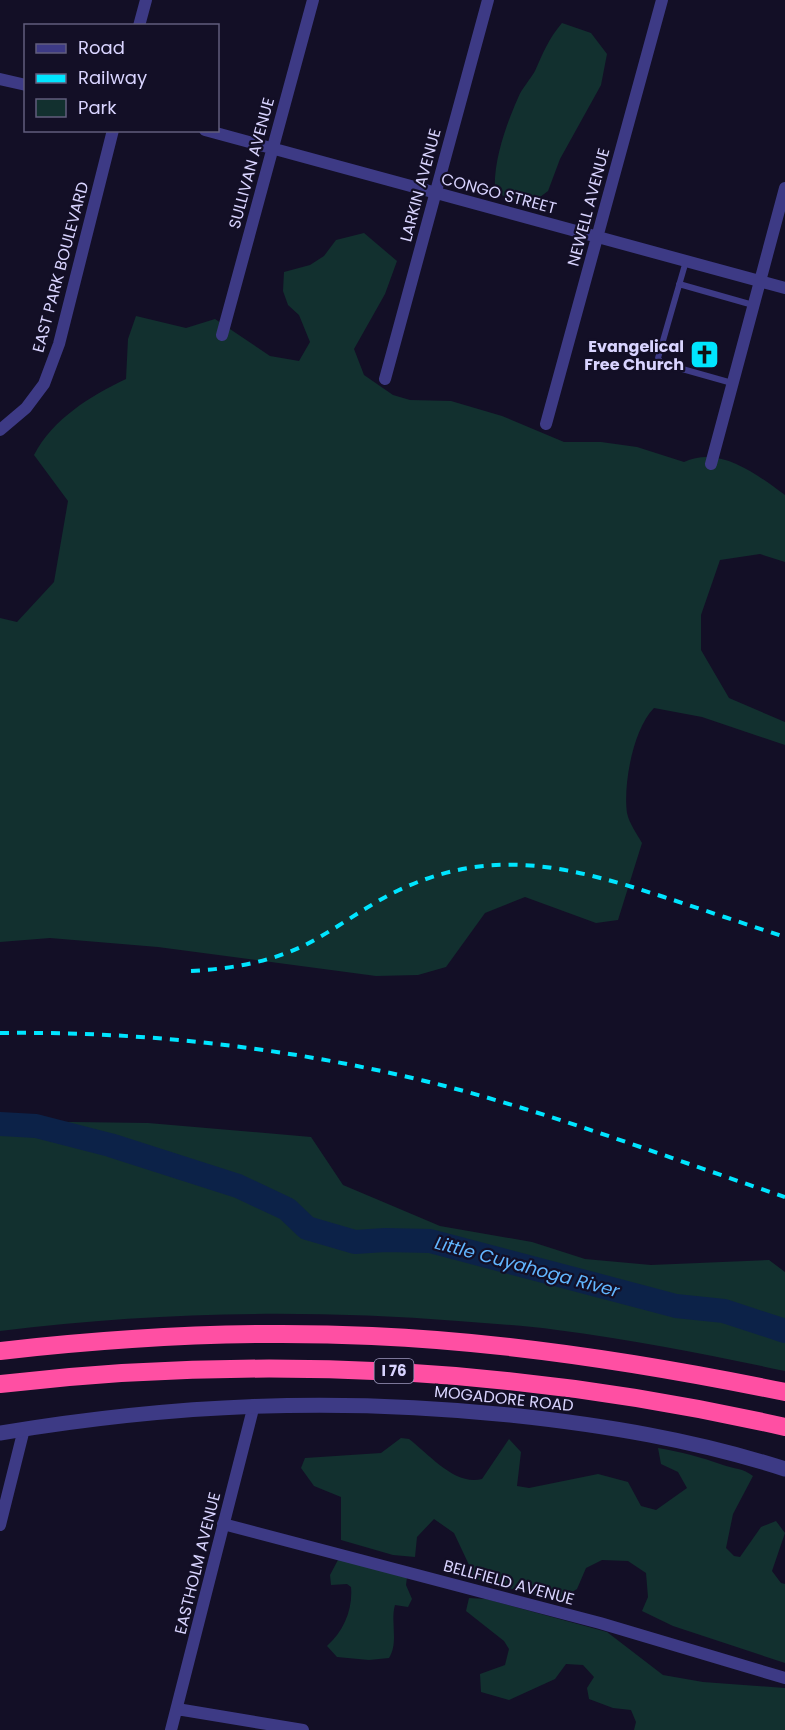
<svg xmlns="http://www.w3.org/2000/svg" width="785" height="1730" font-family="Poppins,sans-serif">
	<style>
		.green { fill: #12302f }
		.lines { fill: none; stroke-linecap: round; stroke-linejoin: round }
		.river { stroke: #0c2248; stroke-width: 24 }
		.service { stroke: #3d3a85; stroke-width: 6 }
		.minor { stroke: #3d3a85; stroke-width: 12 }
		.tertiary { stroke: #3d3a85; stroke-width: 15 }
		.motorway { stroke: #ff4fa3; stroke-width: 18 }
		.rail { stroke: #00e5ff; stroke-width: 4; stroke-dasharray: 9 8; stroke-linecap: butt }
		.labels { text-anchor: middle; stroke-width: 4.5; stroke-linejoin: round; paint-order: stroke }
		.shield { fill: #130f26; stroke: #9e99be; stroke-width: 1.5 }
		.shield-label { font-size: 15px; font-weight: bold; fill: #d9d4ff }
		.street-label { font-size: 16px; fill: #d9d4ff; stroke: #130f26 }
		.poi-label { font-size: 16px; font-weight: bold; fill: #d9d4ff; stroke: #130f26; text-anchor: end }
		.water-label { font-size: 18px; font-style: italic; fill: #62b6ff; stroke: #130f26 }
	</style>
	<rect width="100%" height="100%" fill="#130f26"/>
	<!-- green -->
	<path class="green" d="M 562,23 L 591,33 L 607,54 L 601,85 L 560,159 L 548,191 L 532,203 L 512,201 L 495,191 C 493,162 506,125 518,98 C 522,88 530,80 535,71 C 543,53 549,38 562,23 Z
		M 364,233 L 397,261 L 385,294 L 354,349 L 364,375 L 393,395 L 410,400 L 451,401 L 502,416 L 564,442 L 601,442 L 637,447 L 684,462 C 720,445 756,474 785,495 L 785,562 L 760,554 L 720,560 L 701,615 L 701,650 L 729,698 L 785,722 L 785,745 L 702,717 L 654,708 C 633,729 623,785 627,813 C 629,823 637,834 642,843 L 618,920 L 596,923 L 525,897 L 485,913 L 446,967 L 418,975 L 376,976 L 158,947 L 50,938 L 0,942 L 0,618 L 17,622 L 54,582 L 68,501 L 34,455 C 53,419 90,396 126,379 L 128,339 L 136,316 L 186,328 L 215,319 L 270,356 L 299,361 L 310,342 L 299,315 L 288,305 L 283,291 L 284,272 L 310,265 L 324,256 L 336,240 Z
		M 0,1121 L 148,1123 L 311,1137 L 343,1185 L 440,1226 L 532,1242 L 585,1259 L 651,1265 L 769,1260 L 785,1272 L 785,1371 C 709,1355 634,1340 557,1330 C 524,1325 491,1324 458,1321 C 305,1309 152,1312 0,1331 Z
		M 401,1438 L 409,1439 C 430,1455 455,1486 482,1479 L 509,1439 L 521,1452 L 517,1486 L 529,1488 L 598,1474 L 628,1482 L 641,1506 L 656,1510 L 687,1488 L 678,1472 L 661,1464 L 658,1448 C 681,1452 701,1457 723,1465 C 734,1469 743,1468 753,1476 L 733,1514 L 726,1548 L 734,1556 L 740,1557 L 761,1527 L 776,1521 L 785,1533 L 772,1571 L 781,1583 L 785,1584 L 785,1663 L 673,1626 L 642,1611 L 648,1597 L 646,1573 L 628,1561 L 602,1560 L 586,1568 L 577,1589 L 557,1601 L 469,1577 L 470,1567 L 454,1533 L 434,1519 L 417,1537 L 415,1557 L 393,1555 L 341,1540 L 341,1497 L 314,1486 L 301,1468 L 305,1458 L 381,1453 Z
		M 339,1558 L 407,1577 L 406,1585 L 412,1599 L 408,1607 L 395,1605 C 390,1622 399,1642 389,1658 L 369,1660 L 337,1657 L 327,1646 C 344,1631 353,1609 351,1587 L 347,1584 L 331,1585 L 330,1575 Z
		M 469,1598 L 486,1599 L 607,1632 L 663,1675 L 703,1682 L 785,1688 L 785,1730 L 634,1730 L 636,1722 L 631,1710 L 613,1708 L 589,1699 L 587,1688 L 594,1677 L 583,1665 L 566,1664 L 555,1679 L 509,1700 L 481,1692 L 480,1674 L 505,1665 L 509,1649 L 504,1641 L 466,1611 Z"/>
	<g class="lines">
		<!-- river -->
		<path class="river" d="M 0,1124 L 36,1126 L 110,1145 L 238,1186 L 287,1209 L 307,1228 L 355,1242 L 385,1240 L 430,1241 L 676,1306 L 724,1311 L 785,1331"/>
		<!-- service -->
		<path class="service" d="M 686,261 L 658,358 L 661,363 L 732,383
			M 679,284 L 753,305"/>
		<!-- minor -->
		<path class="minor" d="M 139,26 L 146,0
			M 0,79 L 26,85
			M 205,130 L 785,288
			M 222,335 L 313,0
			M 385,379 L 488,0
			M 546,424 L 662,0
			M 0,430 L 26,408 L 44,384 L 59,344 L 113,130
			M 711,464 L 785,188
			M 223,1524 L 600,1623 L 785,1678
			M 0,1525 L 24,1429
			M 177,1709 L 303,1730
			M 171,1730 L 254,1405"/>
		<!-- tertiary -->
		<path class="tertiary" d="M 0,1433 C 174,1404 334,1397 510,1415 C 604,1425 695,1440 785,1469"/>
		<!-- motorway -->
		<path class="motorway" d="M 0,1351 C 123,1337 247,1330 372,1336 C 511,1342 649,1364 785,1392
			M 0,1384 C 263,1354 527,1368 785,1427"/>
		<!-- rail -->
		<path class="rail" d="M 191,971 C 228,969 266,963 301,947 C 338,929 370,902 408,886 C 499,847 574,868 664,897 C 704,910 745,924 785,937
			M 0,1033 C 150,1031 300,1049 445,1086 C 560,1116 672,1159 785,1197"/>
	</g>
	<!-- icons -->
	<defs>
		<symbol id="church-square" viewBox="-11 -11 22 22"><rect x="-9" y="-9" width="18" height="18" rx="4" fill="#00e5ff" stroke="#130f26"/><path d="M-1.2-6h2.4v3.5h3.3v2.4h-3.3V6h-2.4V-.1h-3.3v-2.4h3.3Z" fill="#111"/></symbol>
	</defs>
	<g fill-rule="evenodd">
		<use href="#church-square" x="688" y="338" width="33" height="33"/>
	</g>
	<g class="labels">
		<!-- shield labels -->
		<rect class="shield" x="374.5" y="1359" width="39" height="24" rx="4.5"/>
		<g class="shield-label">
			<text x="394" y="1376">I 76</text>
		</g>
		<!-- street labels -->
		<g class="street-label">
			<text transform="translate(251 163) rotate(-75)" y="6">SULLIVAN AVENUE</text>
			<text transform="translate(420 185) rotate(-75)" y="6">LARKIN AVENUE</text>
			<text transform="translate(499 193) rotate(15)" y="6">CONGO STREET</text>
			<text transform="translate(588 207) rotate(-75)" y="6">NEWELL AVENUE</text>
			<text transform="translate(60 267) rotate(-75)" y="6">EAST PARK BOULEVARD</text>
			<text transform="translate(504 1398) rotate(6)" y="6">MOGADORE ROAD</text>
			<text transform="translate(197 1563) rotate(-76)" y="6">EASTHOLM AVENUE</text>
			<text transform="translate(509 1582) rotate(15)" y="6">BELLFIELD AVENUE</text>
		</g>
		<!-- poi labels -->
		<g class="poi-label">
			<text x="684" y="352">Evangelical<tspan x="684" dy="18">Free Church</tspan></text>
		</g>
		<!-- water labels -->
		<g class="water-label">
			<text transform="translate(527 1267) rotate(15)" y="6">Little Cuyahoga River</text>
		</g>
	</g>
	<!-- legend -->
	<rect x="24" y="24" width="195" height="108" fill="#130f26" stroke="#625e7d" stroke-width="1.5"/>
	<rect x="36" y="44" width="30" height="9" fill="#3d3a85" stroke="#625e7d" stroke-width="1.5"/>
	<text x="78" y="54" font-size="18" fill="#d9d4ff">Road</text>
	<rect x="36" y="74" width="30" height="9" fill="#00e5ff" stroke="#625e7d" stroke-width="1.5"/>
	<text x="78" y="84" font-size="18" fill="#d9d4ff">Railway</text>
	<rect x="36" y="99" width="30" height="18" fill="#12302f" stroke="#625e7d" stroke-width="1.5"/>
	<text x="78" y="114" font-size="18" fill="#d9d4ff">Park</text>
</svg>
